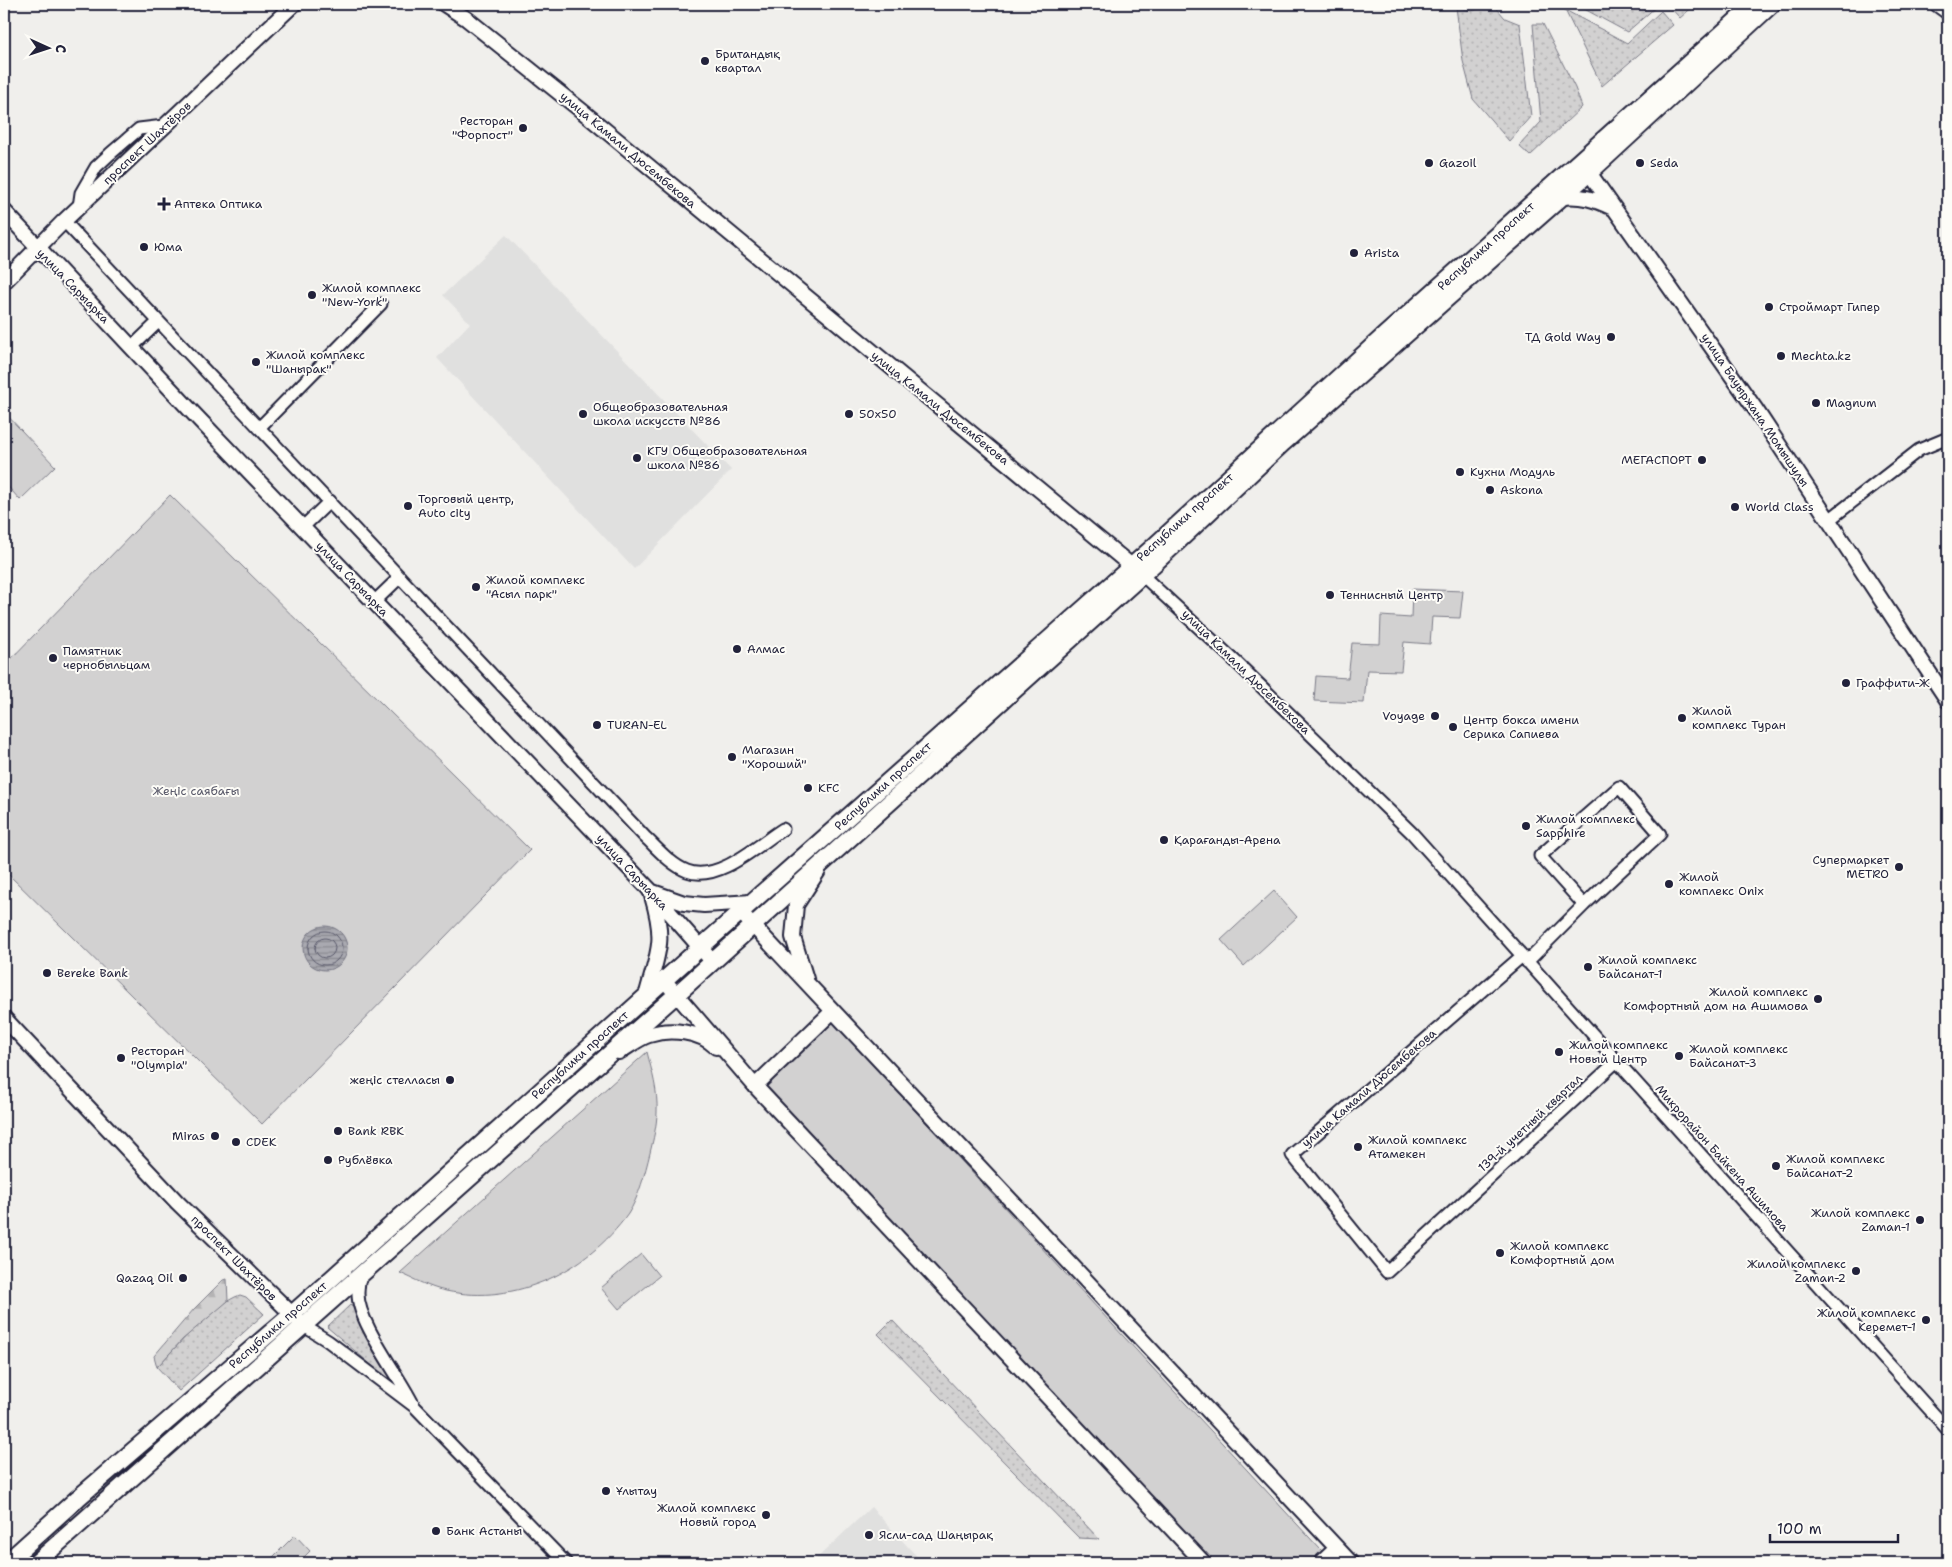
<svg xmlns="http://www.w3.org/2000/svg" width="1952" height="1567" font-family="'Shantell Sans',sans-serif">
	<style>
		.built { fill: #e0e0df }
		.grass { fill: url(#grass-dots); stroke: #7a7a86 }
		.forest { fill: url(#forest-firs); stroke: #7a7a86 }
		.park { fill: #d2d1d1; stroke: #7a7a86 }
		.water { fill: url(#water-rules); stroke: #737381 }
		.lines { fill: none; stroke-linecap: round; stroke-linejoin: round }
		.shore { stroke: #58586a; stroke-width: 1 }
		.minor-casing { stroke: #22223b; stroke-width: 15 }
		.major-casing { stroke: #22223b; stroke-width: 18 }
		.highway-casing { stroke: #22223b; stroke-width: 20 }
		.minor { stroke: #fdfcf7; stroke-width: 11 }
		.major { stroke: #fdfcf7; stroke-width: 14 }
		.highway { stroke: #fdfcf7; stroke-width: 16 }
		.poi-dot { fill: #22223b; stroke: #fdfcf7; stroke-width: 2 }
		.labels { text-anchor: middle; stroke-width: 4; stroke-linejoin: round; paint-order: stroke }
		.poi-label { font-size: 12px; fill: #22223b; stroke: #fdfcf7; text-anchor: start }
		.street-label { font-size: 12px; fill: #22223b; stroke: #fdfcf7 }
		.park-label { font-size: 12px; fill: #575768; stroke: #fdfcf7 }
	</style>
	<defs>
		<pattern id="grass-dots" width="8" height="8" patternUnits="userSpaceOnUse" patternTransform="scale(1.25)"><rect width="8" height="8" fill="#d2d1d1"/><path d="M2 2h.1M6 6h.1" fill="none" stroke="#b4b3b4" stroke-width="1.8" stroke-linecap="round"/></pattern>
		<pattern id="forest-firs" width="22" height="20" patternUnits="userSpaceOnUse" patternTransform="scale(1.25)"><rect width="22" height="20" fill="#d2d1d1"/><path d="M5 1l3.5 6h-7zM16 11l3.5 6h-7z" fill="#b4b3b4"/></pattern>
		<pattern id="water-rules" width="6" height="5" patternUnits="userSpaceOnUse" patternTransform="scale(1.25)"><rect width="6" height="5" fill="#a9a9b0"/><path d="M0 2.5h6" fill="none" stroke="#898990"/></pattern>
	</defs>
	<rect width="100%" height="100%" fill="#f0efec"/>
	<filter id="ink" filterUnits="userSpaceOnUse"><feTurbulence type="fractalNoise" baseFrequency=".02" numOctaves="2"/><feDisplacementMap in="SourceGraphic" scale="10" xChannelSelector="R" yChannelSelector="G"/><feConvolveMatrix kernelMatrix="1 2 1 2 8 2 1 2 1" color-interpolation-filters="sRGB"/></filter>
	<g filter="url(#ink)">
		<!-- built -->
		<path class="built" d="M 506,235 L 731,470 L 634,569 L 437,358 L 470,323 L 443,295 Z
			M 871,1507 L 923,1563 L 812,1563 Z"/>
		<!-- grass -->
		<path class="grass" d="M 1493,4 L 1505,18 L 1520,24 L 1531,116 L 1509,141 L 1473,99 L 1463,61 L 1456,7 L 1472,11 Z
			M 1575,4 L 1655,4 L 1657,6 L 1627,32 Z
			M 1667,4 L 1696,4 L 1680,18 Z
			M 1565,10 L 1627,43 L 1661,11 L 1673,25 L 1602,86 Z
			M 1533,24 L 1543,24 L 1575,88 L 1582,107 L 1530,156 L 1519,146 L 1541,122 Z
			M 240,1295 L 246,1297 L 264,1314 L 179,1391 L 157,1367 C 177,1346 214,1304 240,1295 Z
			M 351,1304 L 363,1328 L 397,1381 L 396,1386 L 327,1327 Z
			M 892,1320 L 1099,1539 L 1079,1538 L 878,1334 Z
			M 275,1334 L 278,1338 L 23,1563 L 16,1563 Z"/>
		<!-- forest -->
		<path class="forest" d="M 227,1279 L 228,1301 L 183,1339 L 157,1367 L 154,1356 L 194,1309 L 223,1280 Z"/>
		<!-- park -->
		<path class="park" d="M 4,412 L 55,466 L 20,500 L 4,482 Z
			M 170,495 L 530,850 L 262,1124 L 4,870 L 4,666 Z
			M 1412,589 L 1463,591 L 1460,618 L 1432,617 L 1430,644 L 1404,642 L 1401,671 L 1367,670 L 1364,703 L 1314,701 L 1316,676 L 1348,678 L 1352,643 L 1380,644 L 1381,616 L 1411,618 Z
			M 1274,891 L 1297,917 L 1244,966 L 1221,940 Z
			M 831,1020 L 1333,1563 L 1210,1563 L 761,1082 Z
			M 647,1052 C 652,1072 658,1091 657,1112 C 657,1125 653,1140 650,1153 C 645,1173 639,1197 628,1214 C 587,1271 516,1306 446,1291 C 430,1288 414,1279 400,1273 Z
			M 641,1254 L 659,1276 L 619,1309 L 601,1288 Z
			M 295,1535 L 310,1551 L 298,1563 L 267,1563 Z"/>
		<!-- water -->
		<path class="water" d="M303 948a22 22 0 1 1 44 0a22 22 0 1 1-44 0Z"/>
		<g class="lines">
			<!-- shore -->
			<path class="shore" d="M308 948a17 17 0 1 1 34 0a17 17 0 1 1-34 0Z
				M315 948a10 10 0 1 1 20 0a10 10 0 1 1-20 0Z"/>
			<defs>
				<path id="minor" d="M 79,207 L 81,193 L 96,167 L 110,154 L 139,129 L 164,126
					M 64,221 L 645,837 C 657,848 671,865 687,871 C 718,883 759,844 783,829
					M 132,347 L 158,322
					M 259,428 L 381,304
					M 1829,520 L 1919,450 L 1948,438
					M 303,527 L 330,501
					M 1142,575 L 1236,662 L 1412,833 L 1948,1430
					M 374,602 L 400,577
					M 1522,956 L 1292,1155 L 1387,1272 L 1617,1061
					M 1527,962 L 1584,905 L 1660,834 L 1619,787 L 1540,856 L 1584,905
					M 360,1275 C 359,1281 358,1288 358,1294 C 358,1323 399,1375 413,1404
					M 304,1326 L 328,1341 L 414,1406 L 566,1563"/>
				<path id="major" d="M 444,4 L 467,19 L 582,111 L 1140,573
					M 1937,4 L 1948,12
					M 1583,164 L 1756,410 L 1948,701
					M 1562,197 C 1581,195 1595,199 1613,208
					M 4,211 L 194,414 L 650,890 L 712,961
					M 4,282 L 64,221 L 294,4
					M 650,891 L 684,903 L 704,905 L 752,902
					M 746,918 L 1351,1563
					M 806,979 L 793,937 L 796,905 L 818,871
					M 664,980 L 755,1086 L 1204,1563
					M 646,997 C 658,951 666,943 652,896
					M 4,1018 L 177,1202 L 298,1320
					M 619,1052 C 628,1047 639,1038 649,1035 C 670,1028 700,1031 716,1047
					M 755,1086 L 833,1011
					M 1321,1563 L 1337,1548"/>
				<path id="highway" d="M 6,1563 L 78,1498 L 291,1315 L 701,947 L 1150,550 L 1385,335 L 1755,4
					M 36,1563 L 677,994 L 1142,575 L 1283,443 L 1589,173 L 1772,4"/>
			</defs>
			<!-- minor casing -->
			<use href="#minor" class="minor-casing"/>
			<!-- major casing -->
			<use href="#major" class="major-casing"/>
			<!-- highway casing -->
			<use href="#highway" class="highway-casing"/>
			<!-- minor -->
			<use href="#minor" class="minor"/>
			<!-- major -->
			<use href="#major" class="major"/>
			<!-- highway -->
			<use href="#highway" class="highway"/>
		</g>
	</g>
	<!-- markers -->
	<g class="poi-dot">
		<circle cx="705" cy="61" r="5"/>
		<circle cx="523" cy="128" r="5"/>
		<circle cx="1429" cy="163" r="5"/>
		<circle cx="1640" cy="163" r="5"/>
		<path d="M161.5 196.5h5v5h5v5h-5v5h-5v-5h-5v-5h5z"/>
		<circle cx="144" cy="247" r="5"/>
		<circle cx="1354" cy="253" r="5"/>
		<circle cx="312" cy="295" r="5"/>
		<circle cx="1769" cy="307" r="5"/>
		<circle cx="1611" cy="337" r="5"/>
		<circle cx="1781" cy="356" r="5"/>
		<circle cx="256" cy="362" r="5"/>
		<circle cx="1816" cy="403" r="5"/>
		<circle cx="583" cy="414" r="5"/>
		<circle cx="849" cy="414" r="5"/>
		<circle cx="637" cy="458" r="5"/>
		<circle cx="1702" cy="460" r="5"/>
		<circle cx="1460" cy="472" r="5"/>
		<circle cx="1490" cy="490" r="5"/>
		<circle cx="408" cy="506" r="5"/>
		<circle cx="1735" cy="507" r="5"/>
		<circle cx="476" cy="587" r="5"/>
		<circle cx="1330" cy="595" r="5"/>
		<circle cx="737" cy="649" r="5"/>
		<circle cx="53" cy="658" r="5"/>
		<circle cx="1846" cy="683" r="5"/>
		<circle cx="1435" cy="716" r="5"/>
		<circle cx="1682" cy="718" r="5"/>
		<circle cx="597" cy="725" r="5"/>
		<circle cx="1453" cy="727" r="5"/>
		<circle cx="732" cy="757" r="5"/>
		<circle cx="808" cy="788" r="5"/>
		<circle cx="1526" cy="826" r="5"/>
		<circle cx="1164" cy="840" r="5"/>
		<circle cx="1899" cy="867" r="5"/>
		<circle cx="1669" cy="884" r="5"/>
		<circle cx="1588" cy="967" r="5"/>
		<circle cx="47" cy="973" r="5"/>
		<circle cx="1818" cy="999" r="5"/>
		<circle cx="1559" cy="1052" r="5"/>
		<circle cx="1679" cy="1056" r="5"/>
		<circle cx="121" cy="1058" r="5"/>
		<circle cx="450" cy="1080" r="5"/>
		<circle cx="338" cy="1131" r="5"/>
		<circle cx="215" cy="1136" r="5"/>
		<circle cx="236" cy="1142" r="5"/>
		<circle cx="1358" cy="1147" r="5"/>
		<circle cx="328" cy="1160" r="5"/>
		<circle cx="1776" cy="1166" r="5"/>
		<circle cx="1920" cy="1220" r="5"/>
		<circle cx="1500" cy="1253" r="5"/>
		<circle cx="1856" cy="1271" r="5"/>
		<circle cx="183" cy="1278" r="5"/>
		<circle cx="1926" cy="1320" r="5"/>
		<circle cx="606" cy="1491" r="5"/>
		<circle cx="766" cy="1515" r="5"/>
		<circle cx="436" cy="1531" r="5"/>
		<circle cx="869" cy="1535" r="5"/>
	</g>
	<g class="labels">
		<!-- poi labels -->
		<g class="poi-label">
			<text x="715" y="58">Британдық<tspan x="715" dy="14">квартал</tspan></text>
			<text x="513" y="125" text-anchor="end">Ресторан<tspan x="513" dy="14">"Форпост"</tspan></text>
			<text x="1439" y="167">Gazoil</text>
			<text x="1650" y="167">Seda</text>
			<text x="174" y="208">Аптека Оптика</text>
			<text x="154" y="251">Юма</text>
			<text x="1364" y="257">Arista</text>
			<text x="322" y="292">Жилой комплекс<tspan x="322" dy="14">"New-York"</tspan></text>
			<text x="1779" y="311">Строймарт Гипер</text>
			<text x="1601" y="341" text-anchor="end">ТД Gold Way</text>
			<text x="266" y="359">Жилой комплекс<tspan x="266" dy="14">"Шанырак"</tspan></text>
			<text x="1791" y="360">Mechta.kz</text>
			<text x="1826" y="407">Magnum</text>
			<text x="593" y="411">Общеобразовательная<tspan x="593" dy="14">школа искусств №86</tspan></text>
			<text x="859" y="418">50х50</text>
			<text x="647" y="455">КГУ Общеобразовательная<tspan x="647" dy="14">школа №86</tspan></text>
			<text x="1692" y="464" text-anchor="end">МЕГАСПОРТ</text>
			<text x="1470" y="476">Кухни Модуль</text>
			<text x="1500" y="494">Askona</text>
			<text x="418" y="503">Торговый центр,<tspan x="418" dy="14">Auto city</tspan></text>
			<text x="1745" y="511">World Class</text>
			<text x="486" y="584">Жилой комплекс<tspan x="486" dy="14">"Асыл парк"</tspan></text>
			<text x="1340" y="599">Теннисный Центр</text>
			<text x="747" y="653">Алмас</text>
			<text x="63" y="655">Памятник<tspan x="63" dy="14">чернобыльцам</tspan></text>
			<text x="1856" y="687">Граффити-Ж</text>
			<text x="1692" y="715">Жилой<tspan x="1692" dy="14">комплекс Туран</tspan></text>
			<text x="1425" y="720" text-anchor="end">Voyage</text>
			<text x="1463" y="724">Центр бокса имени<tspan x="1463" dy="14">Серика Сапиева</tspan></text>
			<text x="607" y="729">TURAN-EL</text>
			<text x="742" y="754">Магазин<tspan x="742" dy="14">"Хороший"</tspan></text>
			<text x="818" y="792">KFC</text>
			<text x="1536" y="823">Жилой комплекс<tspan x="1536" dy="14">Sapphire</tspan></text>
			<text x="1174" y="844">Қарағанды-Арена</text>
			<text x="1889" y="864" text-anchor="end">Супермаркет<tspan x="1889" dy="14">METRO</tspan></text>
			<text x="1679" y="881">Жилой<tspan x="1679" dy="14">комплекс Onix</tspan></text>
			<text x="1598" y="964">Жилой комплекс<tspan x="1598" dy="14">Байсанат-1</tspan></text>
			<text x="57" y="977">Bereke Bank</text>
			<text x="1808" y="996" text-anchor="end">Жилой комплекс<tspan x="1808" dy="14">Комфортный дом на Ашимова</tspan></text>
			<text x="1569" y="1049">Жилой комплекс<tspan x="1569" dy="14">Новый Центр</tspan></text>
			<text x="1689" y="1053">Жилой комплекс<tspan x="1689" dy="14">Байсанат-3</tspan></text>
			<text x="131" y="1055">Ресторан<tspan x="131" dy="14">"Olympia"</tspan></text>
			<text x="440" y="1084" text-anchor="end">жеңіс стелласы</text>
			<text x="348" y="1135">Bank RBK</text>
			<text x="205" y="1140" text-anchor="end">Miras</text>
			<text x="1368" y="1144">Жилой комплекс<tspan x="1368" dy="14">Атамекен</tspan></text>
			<text x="246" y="1146">CDEK</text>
			<text x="1786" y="1163">Жилой комплекс<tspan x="1786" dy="14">Байсанат-2</tspan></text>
			<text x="338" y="1164">Рублёвка</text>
			<text x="1910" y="1217" text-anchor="end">Жилой комплекс<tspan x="1910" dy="14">Zaman-1</tspan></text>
			<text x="1510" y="1250">Жилой комплекс<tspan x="1510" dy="14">Комфортный дом</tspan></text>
			<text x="1846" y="1268" text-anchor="end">Жилой комплекс<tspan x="1846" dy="14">Zaman-2</tspan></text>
			<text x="173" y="1282" text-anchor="end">Qazaq Oil</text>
			<text x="1916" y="1317" text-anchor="end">Жилой комплекс<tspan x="1916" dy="14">Керемет-1</tspan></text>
			<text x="616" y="1495">Ұлытау</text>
			<text x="756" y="1512" text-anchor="end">Жилой комплекс<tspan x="756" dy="14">Новый город</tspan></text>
			<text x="446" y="1535">Банк Астаны</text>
			<text x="879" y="1539">Ясли-сад Шаңырақ</text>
		</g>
		<!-- street labels -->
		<g class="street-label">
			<text transform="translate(147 143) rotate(-43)" y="4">проспект Шахтёров</text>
			<text transform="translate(628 150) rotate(40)" y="4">улица Камали Дюсембекова</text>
			<text transform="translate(1486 246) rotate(-42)" y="4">Республики проспект</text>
			<text transform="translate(73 286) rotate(46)" y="4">улица Сарыарка</text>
			<text transform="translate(940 408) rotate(39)" y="4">улица Камали Дюсембекова</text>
			<text transform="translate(1755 410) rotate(56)" y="4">улица Бауыржана Момышулы</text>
			<text transform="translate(1185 517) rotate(-42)" y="4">Республики проспект</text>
			<text transform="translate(352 579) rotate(46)" y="4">улица Сарыарка</text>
			<text transform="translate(1246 672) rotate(44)" y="4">улица Камали Дюсембекова</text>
			<text transform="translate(883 786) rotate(-42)" y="4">Республики проспект</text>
			<text transform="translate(632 872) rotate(47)" y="4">улица Сарыарка</text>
			<text transform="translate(580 1055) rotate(-42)" y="4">Республики проспект</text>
			<text transform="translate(1369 1088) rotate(-41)" y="4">улица Камали Дюсембекова</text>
			<text transform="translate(1530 1123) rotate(-43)" y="4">139-й учетный квартал</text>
			<text transform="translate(1722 1158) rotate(48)" y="4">Микрорайон Байкена Ашимова</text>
			<text transform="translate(234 1258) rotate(45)" y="4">проспект Шахтёров</text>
			<text transform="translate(278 1325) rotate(-41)" y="4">Республики проспект</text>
		</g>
		<!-- park labels -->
		<g class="park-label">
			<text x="196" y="795">Жеңіс саябағы</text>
		</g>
	</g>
	<!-- margin -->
	<rect width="1952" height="1567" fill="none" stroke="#fdfcf7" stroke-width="20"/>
	<rect x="10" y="10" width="1932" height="1547" fill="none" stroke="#22223b" stroke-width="2" filter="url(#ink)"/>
	<!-- north arrow -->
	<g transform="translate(48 48) rotate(93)" stroke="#fdfcf7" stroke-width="4" paint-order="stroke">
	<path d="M0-4L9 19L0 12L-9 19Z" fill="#22223b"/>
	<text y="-8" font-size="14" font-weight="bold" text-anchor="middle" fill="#22223b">С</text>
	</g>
	<!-- scale -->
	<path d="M1770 1534v8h128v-8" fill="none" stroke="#22223b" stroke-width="2.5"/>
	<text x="1777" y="1534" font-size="15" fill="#22223b" stroke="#fdfcf7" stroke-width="4" paint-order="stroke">100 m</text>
</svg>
